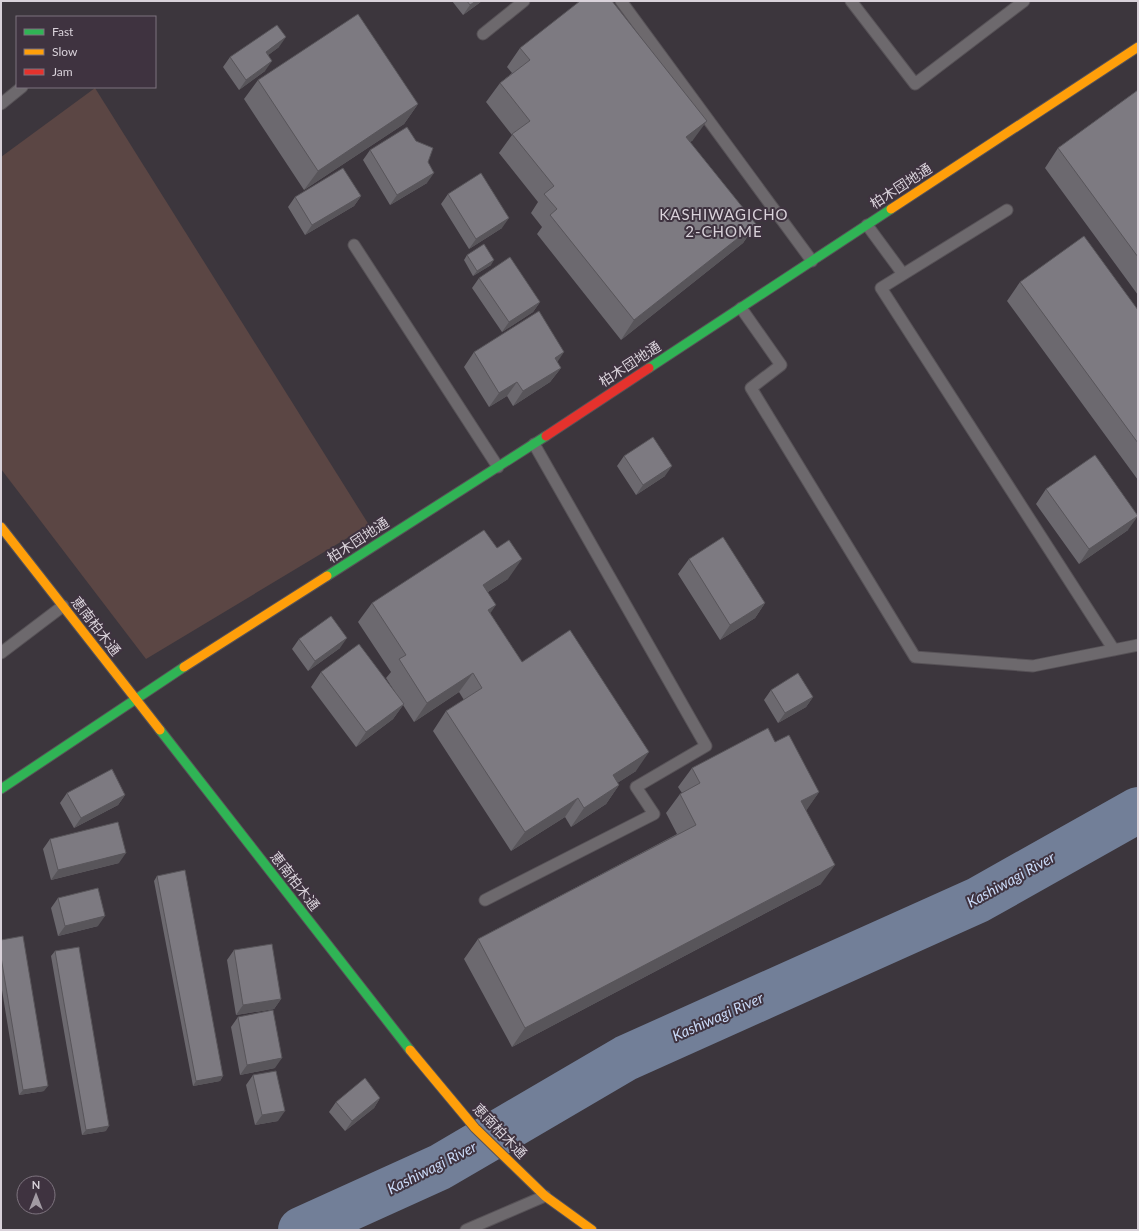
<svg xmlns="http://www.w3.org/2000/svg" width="1139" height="1231" font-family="Lato,'Noto Sans JP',sans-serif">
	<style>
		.green { fill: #5b4644 }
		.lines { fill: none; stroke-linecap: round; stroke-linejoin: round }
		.river { stroke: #727f98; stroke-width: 46 }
		.lane-casing { stroke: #575257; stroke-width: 13 }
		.fast-casing { stroke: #575257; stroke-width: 11 }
		.slow-casing { stroke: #575257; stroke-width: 11 }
		.jam-casing { stroke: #575257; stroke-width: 11 }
		.lane { stroke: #6d696d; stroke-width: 11 }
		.fast { stroke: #30b455; stroke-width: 9 }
		.slow { stroke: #ff9f0a; stroke-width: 9 }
		.jam { stroke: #e5322d; stroke-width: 9 }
		.wall { fill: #6c696f }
		.shaded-wall { fill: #58555a }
		.building { fill: #7d7a81; stroke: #58555a }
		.labels { text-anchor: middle; stroke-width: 4; stroke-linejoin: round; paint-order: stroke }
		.street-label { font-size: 14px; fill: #d9d2da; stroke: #3f3340 }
		.neighbourhood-label { font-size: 15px; letter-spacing: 1px; fill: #d9d2da; stroke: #3f3340 }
		.water-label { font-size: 15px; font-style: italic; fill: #cadaf8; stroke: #3f3340 }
	</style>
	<rect width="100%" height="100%" fill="#3c363d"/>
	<!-- green -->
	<path class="green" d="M 95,88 L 369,525 L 146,659 L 1,469 L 1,157 Z"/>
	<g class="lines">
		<!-- river -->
		<path class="river" d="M 301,1230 L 440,1167 L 626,1058 L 978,900 L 1138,810"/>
		<defs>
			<path id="lane" d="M 621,1 L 812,261
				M 851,1 L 915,84 L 1024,1
				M 483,34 L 524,1
				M 1,104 L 22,87
				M 1007,210 L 881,288 L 1114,650
				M 867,225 L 903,274
				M 354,245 L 498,467
				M 741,308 L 781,365 L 751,388 L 915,657 L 1033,666 L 1138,645
				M 1,653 L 63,606
				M 485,900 L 654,814 L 636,787 L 706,746 L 534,444
				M 466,1230 L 545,1196"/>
			<path id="fast" d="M 649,368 L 891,209
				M 327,576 L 546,436
				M 160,730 L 410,1050
				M 1,789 L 184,667"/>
			<path id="slow" d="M 891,209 L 1138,47
				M 1,527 L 160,730
				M 184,667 L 327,576
				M 410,1050 L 475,1128 L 545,1196 L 592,1230"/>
			<path id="jam" d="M 546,436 L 649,368"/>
		</defs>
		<!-- lane casing -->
		<use href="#lane" class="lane-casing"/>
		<!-- fast casing -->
		<use href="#fast" class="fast-casing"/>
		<!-- slow casing -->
		<use href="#slow" class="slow-casing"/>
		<!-- jam casing -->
		<use href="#jam" class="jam-casing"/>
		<!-- lane -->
		<use href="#lane" class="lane"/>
		<!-- fast -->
		<use href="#fast" class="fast"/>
		<!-- slow -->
		<use href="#slow" class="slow"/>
		<!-- jam -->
		<use href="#jam" class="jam"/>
	</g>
	<!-- wall -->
	<path class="wall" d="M 452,1 L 482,1 L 463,15 Z
		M 279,47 L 268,55 L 265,71 L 239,90 L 223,67 L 230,57 Z
		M 520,48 L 693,140 L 690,142 L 756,224 L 743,243 L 621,340 L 537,234 L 542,227 L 531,213 L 538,202 L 499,153 L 512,135 L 486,102 L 500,83 L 512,73 L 507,67 Z
		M 258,80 L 418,104 L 404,124 L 304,190 L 244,99 Z
		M 1138,90 L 1138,295 L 1045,168 L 1058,148 Z
		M 370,150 L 428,162 L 427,183 L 390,205 L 363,160 Z
		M 448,194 L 502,228 L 469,249 L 441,204 Z
		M 361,196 L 354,206 L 305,235 L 288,207 L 295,197 Z
		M 467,255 L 491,265 L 473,276 L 464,260 Z
		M 479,278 L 540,302 L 533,312 L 502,332 L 472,288 Z
		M 1020,282 L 1138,310 L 1138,480 L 1007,301 Z
		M 474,352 L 557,362 L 561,368 L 550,382 L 513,406 L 507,396 L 489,407 L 464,367 Z
		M 624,456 L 665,476 L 636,495 L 617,466 Z
		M 1046,489 L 1128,530 L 1079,564 L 1036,504 Z
		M 689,559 L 765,603 L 755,618 L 720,640 L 678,574 Z
		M 508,579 L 488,592 L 490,613 L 522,662 L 636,771 L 617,783 L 619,785 L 606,804 L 571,827 L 565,817 L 511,851 L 433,731 L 446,711 L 464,700 L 459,692 L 414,722 L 403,705 L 393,719 L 356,747 L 311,687 L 321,672 L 395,692 L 386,678 L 391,672 L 358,622 L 372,603 Z
		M 299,639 L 340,648 L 308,671 L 292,649 Z
		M 771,690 L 813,697 L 806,707 L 778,723 L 764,700 Z
		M 775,742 L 819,792 L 806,810 L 821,884 L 512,1047 L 464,959 L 478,939 L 677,834 L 666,813 L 680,794 L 682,793 L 678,787 L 692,768 Z
		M 67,793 L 125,795 L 118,805 L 74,828 L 60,803 Z
		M 50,839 L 119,863 L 51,880 L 43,849 Z
		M 157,876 L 223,1076 L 220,1081 L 193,1086 L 154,881 Z
		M 58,898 L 98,926 L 58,936 L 51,908 Z
		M 1,940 L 44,1091 L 19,1095 L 1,984 Z
		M 234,950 L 281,999 L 274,1009 L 236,1015 L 227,960 Z
		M 55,951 L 106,1131 L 82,1135 L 51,956 Z
		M 238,1017 L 275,1068 L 240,1075 L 231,1027 Z
		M 253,1075 L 278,1121 L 255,1125 L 246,1085 Z
		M 380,1098 L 374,1108 L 345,1131 L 329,1112 L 336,1102 Z"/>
	<!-- shaded-wall -->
	<path class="shaded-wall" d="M 476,1 L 482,1 L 463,15 L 470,5 Z
		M 286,37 L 279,47 L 259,62 L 266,52 Z
		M 272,61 L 265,71 L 239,90 L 246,80 Z
		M 418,104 L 404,124 L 304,190 L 318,171 Z
		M 707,121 L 693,140 L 673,156 L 686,137 Z
		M 434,173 L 427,183 L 390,205 L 397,195 Z
		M 361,196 L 354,206 L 305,235 L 312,225 Z
		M 509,218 L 502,228 L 469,249 L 476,239 Z
		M 756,224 L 743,243 L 621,340 L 634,320 Z
		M 494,260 L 491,265 L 473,276 L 477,271 Z
		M 540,302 L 533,312 L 502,332 L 509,322 Z
		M 564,352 L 554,367 L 555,358 Z
		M 561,368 L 550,382 L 513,406 L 523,391 Z
		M 517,382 L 507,396 L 489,407 L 499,393 Z
		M 672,466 L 665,476 L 636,495 L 643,485 Z
		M 1138,516 L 1128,530 L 1079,564 L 1089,549 Z
		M 522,559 L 508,579 L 469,604 L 483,585 Z
		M 765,603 L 755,618 L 720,640 L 730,625 Z
		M 496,605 L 483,624 L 488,610 Z
		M 347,638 L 340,648 L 308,671 L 315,661 Z
		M 473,673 L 459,692 L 414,722 L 427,703 Z
		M 813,697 L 806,707 L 778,723 L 785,713 Z
		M 404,704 L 393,719 L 356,747 L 366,732 Z
		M 649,752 L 636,771 L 599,795 L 613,775 Z
		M 619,785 L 606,804 L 571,827 L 584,808 Z
		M 819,792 L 806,811 L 801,801 Z
		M 125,795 L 118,805 L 74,828 L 81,818 Z
		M 578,798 L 565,817 L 511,851 L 525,832 Z
		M 126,853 L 119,863 L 51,880 L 58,870 Z
		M 835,865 L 821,884 L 512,1047 L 525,1028 Z
		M 105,916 L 98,926 L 58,936 L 65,926 Z
		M 281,999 L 274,1009 L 236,1015 L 243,1005 Z
		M 282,1058 L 275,1068 L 240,1075 L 247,1065 Z
		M 223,1076 L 220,1081 L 193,1086 L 196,1081 Z
		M 48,1086 L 44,1091 L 19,1095 L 23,1090 Z
		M 380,1098 L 374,1108 L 345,1131 L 352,1121 Z
		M 285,1111 L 278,1121 L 255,1125 L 262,1115 Z
		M 109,1126 L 106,1131 L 82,1135 L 86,1130 Z"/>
	<!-- building -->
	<path class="building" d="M 467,1 L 476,1 L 470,5 Z
		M 580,1 L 612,1 L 707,121 L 686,137 L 756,224 L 634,320 L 550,215 L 557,209 L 544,194 L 554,186 L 512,134 L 530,121 L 500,83 L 530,60 L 520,48 Z
		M 358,14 L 418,104 L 318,171 L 258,80 Z
		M 277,25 L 286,37 L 266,52 L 272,61 L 246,80 L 230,57 Z
		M 1138,90 L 1138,257 L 1058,148 Z
		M 407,127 L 416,141 L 433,148 L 428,162 L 434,173 L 397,195 L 370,150 Z
		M 343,168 L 361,196 L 312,225 L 295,197 Z
		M 481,173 L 509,218 L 476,239 L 448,194 Z
		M 1084,236 L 1138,310 L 1138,443 L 1020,282 Z
		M 484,244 L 494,260 L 477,271 L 467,255 Z
		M 510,257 L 540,302 L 509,322 L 479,278 Z
		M 539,311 L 564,352 L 555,358 L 561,368 L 523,391 L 517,382 L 499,393 L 474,352 Z
		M 653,437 L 672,466 L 643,485 L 624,456 Z
		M 1095,455 L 1138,516 L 1089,549 L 1046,489 Z
		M 484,530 L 497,548 L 509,540 L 522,559 L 483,585 L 496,605 L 488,610 L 522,662 L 570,630 L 649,752 L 613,775 L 619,785 L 584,808 L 578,798 L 525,832 L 446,711 L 482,688 L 473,673 L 427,703 L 399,659 L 406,655 L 372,603 Z
		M 723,537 L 765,603 L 730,625 L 689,559 Z
		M 331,616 L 347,638 L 315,661 L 299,639 Z
		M 359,644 L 404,704 L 366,732 L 321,672 Z
		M 798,673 L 813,697 L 785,713 L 771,690 Z
		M 768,728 L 775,742 L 789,735 L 819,792 L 801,801 L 835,865 L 525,1028 L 478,939 L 696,825 L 680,794 L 700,783 L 692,768 Z
		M 112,769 L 125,795 L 81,818 L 67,793 Z
		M 118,822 L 126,853 L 58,870 L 50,839 Z
		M 185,870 L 223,1076 L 196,1081 L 157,876 Z
		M 98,888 L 105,916 L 65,926 L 58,898 Z
		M 23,936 L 48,1086 L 23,1090 L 1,957 L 1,940 Z
		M 272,944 L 281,999 L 243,1005 L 234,950 Z
		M 79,947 L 109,1126 L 86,1130 L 55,951 Z
		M 273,1010 L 282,1058 L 247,1065 L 238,1017 Z
		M 276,1071 L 285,1111 L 262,1115 L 253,1075 Z
		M 365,1078 L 380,1098 L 352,1121 L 336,1102 Z"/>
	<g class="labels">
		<!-- street labels -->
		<g class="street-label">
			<text transform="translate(901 186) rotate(-33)" y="5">柏木団地通</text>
			<text transform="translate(630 364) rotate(-33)" y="5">柏木団地通</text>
			<text transform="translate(358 540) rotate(-33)" y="5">柏木団地通</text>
			<text transform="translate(96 626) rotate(52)" y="5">恵南柏木通</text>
			<text transform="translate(295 881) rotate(52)" y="5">恵南柏木通</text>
			<text transform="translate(500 1131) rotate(46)" y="5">恵南柏木通</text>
		</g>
		<!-- neighbourhood labels -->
		<g class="neighbourhood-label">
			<text x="724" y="220">KASHIWAGICHO<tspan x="724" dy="17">2-CHOME</tspan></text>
		</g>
		<!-- water labels -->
		<g class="water-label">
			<text transform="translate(1011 880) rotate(-29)" y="5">Kashiwagi River</text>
			<text transform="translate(718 1017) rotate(-24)" y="5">Kashiwagi River</text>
			<text transform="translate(432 1168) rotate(-27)" y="5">Kashiwagi River</text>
		</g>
	</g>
	<!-- border -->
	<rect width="1139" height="1231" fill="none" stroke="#d9d2da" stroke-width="4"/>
	<!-- legend -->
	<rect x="16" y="16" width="140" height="72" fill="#3f3340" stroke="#7d737e"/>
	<rect x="24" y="29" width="20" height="6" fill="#30b455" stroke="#7d737e"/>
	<text x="52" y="36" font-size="12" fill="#d9d2da">Fast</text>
	<rect x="24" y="49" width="20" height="6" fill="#ff9f0a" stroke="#7d737e"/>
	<text x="52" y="56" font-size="12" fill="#d9d2da">Slow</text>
	<rect x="24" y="69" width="20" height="6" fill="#e5322d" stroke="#7d737e"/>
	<text x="52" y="76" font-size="12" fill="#d9d2da">Jam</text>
	<!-- north arrow -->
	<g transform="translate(36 1195)"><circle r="19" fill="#3f3340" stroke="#7d737e"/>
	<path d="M0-3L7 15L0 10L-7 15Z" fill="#a29ba3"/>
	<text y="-6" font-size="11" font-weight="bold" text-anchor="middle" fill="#d9d2da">N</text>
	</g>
</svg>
